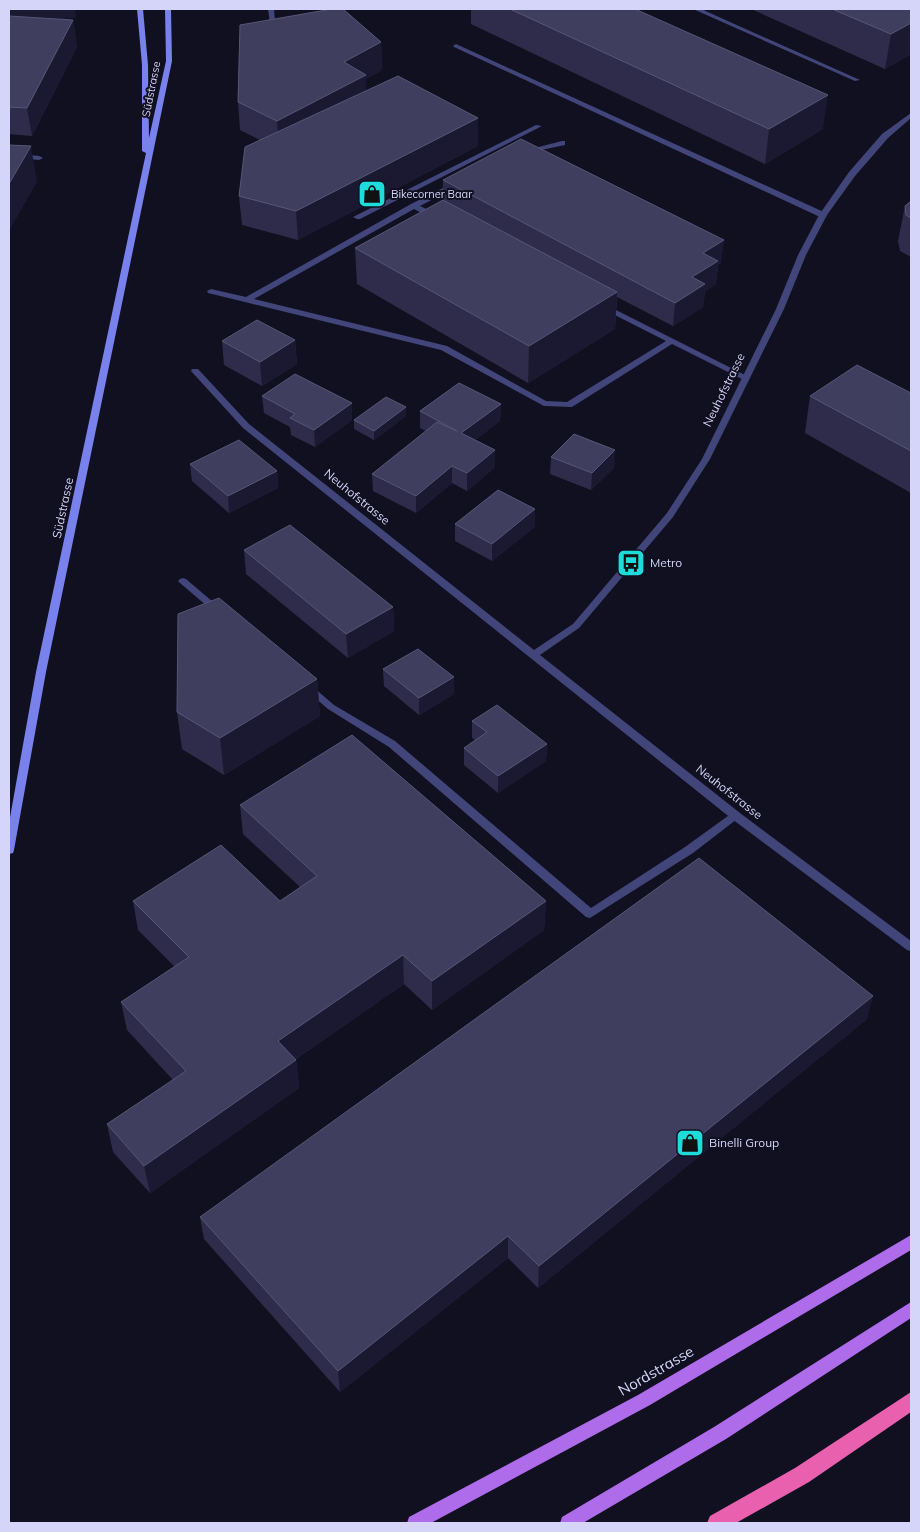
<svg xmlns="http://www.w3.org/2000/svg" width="920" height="1532" font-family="Mulish,sans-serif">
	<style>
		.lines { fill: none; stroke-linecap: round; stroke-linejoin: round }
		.lane { fill: #414579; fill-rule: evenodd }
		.street { fill: #414579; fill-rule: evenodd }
		.secondary { fill: #7981ec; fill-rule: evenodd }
		.primary { fill: #ae6bea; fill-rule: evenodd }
		.highway { fill: #e960af; fill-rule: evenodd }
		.wall { fill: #2f2c4b }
		.shaded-wall { fill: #1b1932 }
		.building { fill: #403e5e; stroke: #585676 }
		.labels { text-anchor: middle; stroke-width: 4; stroke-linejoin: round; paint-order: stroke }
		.far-street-label { font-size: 11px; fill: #d5d5f9; stroke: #111020 }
		.far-poi-label { font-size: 11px; fill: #d5d5f9; stroke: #111020; text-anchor: start }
		.street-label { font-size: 12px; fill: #d5d5f9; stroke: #111020 }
		.poi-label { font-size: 12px; fill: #d5d5f9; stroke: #111020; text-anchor: start }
		.near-street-label { font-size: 15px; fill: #d5d5f9; stroke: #111020 }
	</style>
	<rect width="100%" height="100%" fill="#111020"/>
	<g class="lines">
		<!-- lane -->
		<path class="lane" d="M 268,9 L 274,9 L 276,31 L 271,30 Z
			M 693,9 L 701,9 L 860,80 L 855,81 Z
			M 456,44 L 826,213 L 827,215 L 826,217 L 820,217 L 454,47 L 453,46 Z
			M 536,125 L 542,126 L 360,219 L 357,219 L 353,217 Z
			M 562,141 L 565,141 L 565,145 L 527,153 L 523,151 Z
			M 455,182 L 458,182 L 458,186 L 420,206 L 437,214 L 437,218 L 431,218 L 414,209 L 254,299 L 447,346 L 546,401 L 567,402 L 666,341 L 601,308 L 600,306 L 604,304 L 749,377 L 748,379 L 742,379 L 672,344 L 572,407 L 544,406 L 441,350 L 208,293 L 207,291 L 211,289 L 246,297 L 411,204 Z
			M 183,578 L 186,579 L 220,608 L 222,610 L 220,612 L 214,612 L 180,583 L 178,581 L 180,579 Z
			M 310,686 L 313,687 L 334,705 L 395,741 L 591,908 L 685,847 L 732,813 L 740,813 L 741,816 L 693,853 L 590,918 L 586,917 L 389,747 L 328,709 L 307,691 L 305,689 Z"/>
		<!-- street -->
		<path class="street" d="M 911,113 L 911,118 L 888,138 L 855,176 L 827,215 L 806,255 L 784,309 L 710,459 L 673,517 L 579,628 L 540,655 L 740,813 L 911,941 L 911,951 L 907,950 L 732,819 L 243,428 L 191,371 L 192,369 L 198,369 L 249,424 L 534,650 L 573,624 L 667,513 L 702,459 L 776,309 L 798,255 L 819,215 L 849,172 L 882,134 Z
			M 9,153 L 39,156 L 43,158 L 39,160 L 9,157 Z"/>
		<!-- secondary -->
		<path class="secondary" d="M 137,9 L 143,9 L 148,65 L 149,138 L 166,61 L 165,9 L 171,9 L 172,61 L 46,672 L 14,850 L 13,853 L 9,854 L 9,823 L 36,672 L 146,153 L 142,151 L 142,65 Z"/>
		<!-- primary -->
		<path class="primary" d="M 911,1235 L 911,1250 L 650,1405 L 431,1523 L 407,1523 L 409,1517 L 638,1395 Z
			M 911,1302 L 911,1318 L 726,1439 L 583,1523 L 560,1523 L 562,1517 L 714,1427 Z"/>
		<!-- highway -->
		<path class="highway" d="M 911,1392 L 911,1412 L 809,1482 L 736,1523 L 707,1523 L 710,1516 L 795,1468 Z"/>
	</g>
	<!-- wall -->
	<path class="wall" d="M 9,9 L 76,17 L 58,19 L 73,20 L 77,47 L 32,136 L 9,134 Z
		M 471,9 L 635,9 L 823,129 L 765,164 L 471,24 Z
		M 751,9 L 911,9 L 911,54 L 885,69 Z
		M 381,42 L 382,70 L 366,79 L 366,90 L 478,118 L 478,146 L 298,240 L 242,225 L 239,196 L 260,140 L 240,130 L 238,102 Z
		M 443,180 L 721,263 L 718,265 L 716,284 L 705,291 L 703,307 L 673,326 L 617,297 L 615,329 L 528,383 L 357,284 L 355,248 L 443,200 Z
		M 911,201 L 911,257 L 900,251 L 898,241 L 905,206 Z
		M 295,340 L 297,364 L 262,386 L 224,365 L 222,341 Z
		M 911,393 L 911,493 L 805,433 L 810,396 Z
		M 262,396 L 352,420 L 315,447 L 291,435 L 290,427 L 264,413 Z
		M 501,404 L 500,421 L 475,440 L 495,450 L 495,467 L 467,491 L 452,483 L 416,513 L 373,491 L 372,474 L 426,431 L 420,428 L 420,411 Z
		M 406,407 L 406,416 L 374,440 L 354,429 L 354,420 Z
		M 551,457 L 614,468 L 591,490 L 550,474 Z
		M 190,464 L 277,471 L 278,488 L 229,513 L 192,481 Z
		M 535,509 L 535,527 L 492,561 L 455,541 L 455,524 Z
		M 244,550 L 393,607 L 394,631 L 348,658 L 246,574 Z
		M 383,669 L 454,677 L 454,694 L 419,715 L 384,686 Z
		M 317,679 L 320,716 L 224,775 L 182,749 L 177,712 Z
		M 472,721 L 547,744 L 546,761 L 498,793 L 464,765 L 464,748 L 475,740 L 472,738 Z
		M 240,805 L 546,901 L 544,930 L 432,1010 L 404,984 L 296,1059 L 299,1088 L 150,1193 L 113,1152 L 107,1124 L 173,1080 L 127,1030 L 121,1002 L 175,967 L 138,930 L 133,901 L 280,901 L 300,887 L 243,834 Z
		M 867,1019 L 538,1288 L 508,1258 L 340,1392 L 204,1239 L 200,1217 Z"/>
	<!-- shaded-wall -->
	<path class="shaded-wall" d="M 9,9 L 75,9 L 76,17 L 9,25 Z
		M 73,20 L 77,47 L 32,136 L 27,108 Z
		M 911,23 L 911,54 L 885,69 L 891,34 Z
		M 381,42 L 382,70 L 366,79 L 367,103 L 279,149 L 277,121 L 344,62 Z
		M 828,95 L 823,129 L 765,164 L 769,129 Z
		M 478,118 L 478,146 L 298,240 L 296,211 Z
		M 31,146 L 37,182 L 9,231 L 9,184 Z
		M 724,240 L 721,263 L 718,265 L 716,284 L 705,291 L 703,307 L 673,326 L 675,303 L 692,277 L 703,253 Z
		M 617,292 L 615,329 L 528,383 L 529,346 Z
		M 295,340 L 297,364 L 262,386 L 260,362 Z
		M 352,403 L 352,420 L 315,447 L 314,430 Z
		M 501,404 L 500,421 L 461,451 L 461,433 Z
		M 406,407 L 406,416 L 374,440 L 374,431 Z
		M 495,450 L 495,467 L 467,491 L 467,473 Z
		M 615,450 L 614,468 L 591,490 L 592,473 Z
		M 452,466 L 452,483 L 416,513 L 416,496 Z
		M 277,471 L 278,488 L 229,513 L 228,496 Z
		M 535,509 L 535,527 L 492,561 L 492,544 Z
		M 393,607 L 394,631 L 348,658 L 346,634 Z
		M 454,677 L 454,694 L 419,715 L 419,698 Z
		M 317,679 L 320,716 L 224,775 L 220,738 Z
		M 547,744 L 546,761 L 498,793 L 498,776 Z
		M 546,901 L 544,930 L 432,1010 L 432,981 Z
		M 403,955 L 404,984 L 281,1069 L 278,1041 Z
		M 873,996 L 867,1019 L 538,1288 L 539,1266 Z
		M 296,1060 L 299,1088 L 150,1193 L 144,1166 Z
		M 508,1236 L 508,1258 L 340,1392 L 338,1371 Z"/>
	<!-- building -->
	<path class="building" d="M 332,9 L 343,9 L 381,42 L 344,62 L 366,75 L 277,121 L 238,102 L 240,25 Z
		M 510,9 L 635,9 L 828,95 L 769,129 Z
		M 832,9 L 911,9 L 911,23 L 891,34 Z
		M 9,16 L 73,20 L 27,108 L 9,107 Z
		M 398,76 L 478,118 L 296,211 L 239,196 L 245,147 Z
		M 521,139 L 724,240 L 703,253 L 718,261 L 692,277 L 705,284 L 675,303 L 443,180 Z
		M 9,145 L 31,146 L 9,184 Z
		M 443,200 L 617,292 L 529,346 L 355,248 Z
		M 911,201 L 911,218 L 906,215 L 905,206 Z
		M 257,320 L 295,340 L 260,362 L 222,341 Z
		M 857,365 L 911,393 L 911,451 L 810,396 Z
		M 295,374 L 352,403 L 314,430 L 290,418 L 295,414 L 262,396 Z
		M 459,383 L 501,404 L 461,433 L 495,450 L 467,473 L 452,466 L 416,496 L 372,474 L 437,422 L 457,431 L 420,411 Z
		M 386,397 L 406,407 L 374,431 L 354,420 Z
		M 574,434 L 615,450 L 592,473 L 551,457 Z
		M 239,440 L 277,471 L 228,496 L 190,464 Z
		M 498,490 L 535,509 L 492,544 L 455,524 Z
		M 290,525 L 393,607 L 346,634 L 244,550 Z
		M 219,598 L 317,679 L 220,738 L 177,712 L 178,614 Z
		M 418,649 L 454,677 L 419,698 L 383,669 Z
		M 497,705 L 547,744 L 498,776 L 464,748 L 487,732 L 472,721 Z
		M 352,735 L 546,901 L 432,981 L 403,955 L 278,1041 L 296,1060 L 144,1166 L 107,1124 L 186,1071 L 121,1002 L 189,957 L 133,901 L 221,845 L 280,901 L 317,876 L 240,805 Z
		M 699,858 L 873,996 L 539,1266 L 508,1236 L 338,1371 L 200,1217 Z"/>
	<!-- icons -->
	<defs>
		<symbol id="shop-square" viewBox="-11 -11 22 22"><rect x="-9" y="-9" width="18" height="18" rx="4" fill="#1fdcdc" stroke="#111020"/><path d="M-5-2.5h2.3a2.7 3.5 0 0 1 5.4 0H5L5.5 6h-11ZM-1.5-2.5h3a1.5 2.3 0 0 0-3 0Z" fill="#111"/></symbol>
		<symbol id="bus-square" viewBox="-11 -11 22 22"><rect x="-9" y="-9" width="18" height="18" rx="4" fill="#1fdcdc" stroke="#111020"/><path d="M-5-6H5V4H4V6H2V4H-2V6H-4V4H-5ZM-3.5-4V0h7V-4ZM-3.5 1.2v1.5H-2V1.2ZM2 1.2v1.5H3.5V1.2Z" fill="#111"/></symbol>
	</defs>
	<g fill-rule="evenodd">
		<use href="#shop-square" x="356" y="178" width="32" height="32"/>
		<use href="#bus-square" x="615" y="547" width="32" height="32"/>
		<use href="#shop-square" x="674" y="1127" width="32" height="32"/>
	</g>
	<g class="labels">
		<!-- far-street labels -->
		<g class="far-street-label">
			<text transform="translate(151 89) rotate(-79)" y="4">Südstrasse</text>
		</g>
		<!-- far-poi labels -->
		<g class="far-poi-label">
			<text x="391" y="198">Bikecorner Baar</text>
		</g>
		<!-- street labels -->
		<g class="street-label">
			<text transform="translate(724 390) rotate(-64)" y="4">Neuhofstrasse</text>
			<text transform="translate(357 497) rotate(39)" y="4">Neuhofstrasse</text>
			<text transform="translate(63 508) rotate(-78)" y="4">Südstrasse</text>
			<text transform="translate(729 792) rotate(38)" y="4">Neuhofstrasse</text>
		</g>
		<!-- poi labels -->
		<g class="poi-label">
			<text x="650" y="567">Metro</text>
			<text x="709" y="1147">Binelli Group</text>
		</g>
		<!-- near-street labels -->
		<g class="near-street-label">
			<text transform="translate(656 1371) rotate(-30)" y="5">Nordstrasse</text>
		</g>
	</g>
	<!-- border -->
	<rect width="920" height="1532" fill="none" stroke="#d5d5f9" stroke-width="20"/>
</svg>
